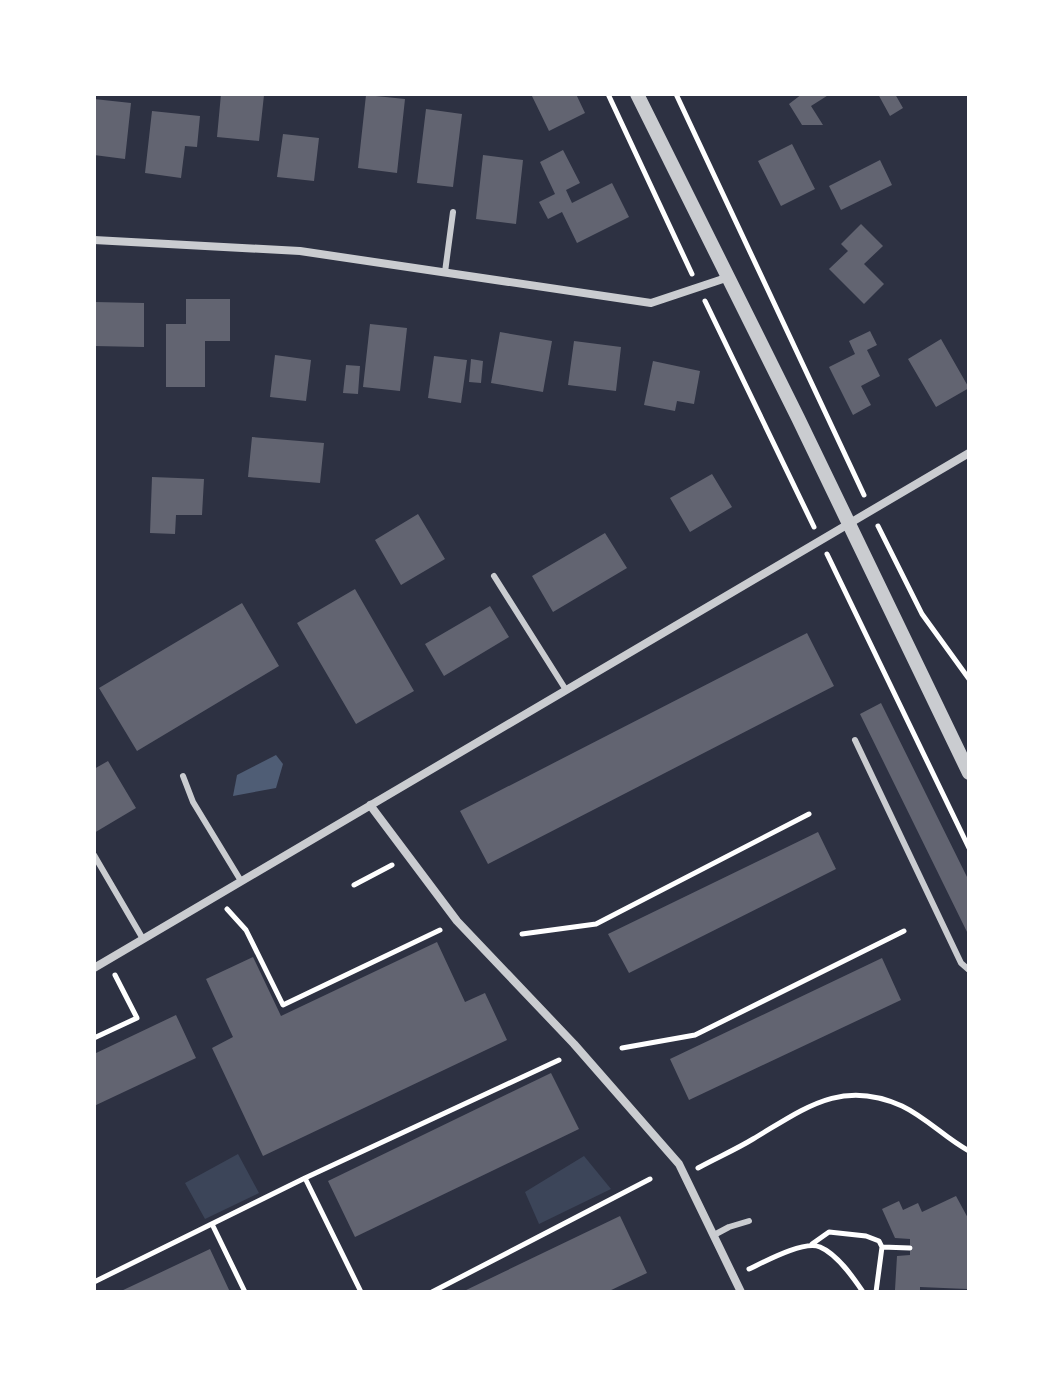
<svg xmlns="http://www.w3.org/2000/svg" width="1063" height="1386" font-family="'Sofia Sans Condensed',sans-serif">
	<style>
		.green { fill: #3c4559 }
		.water { fill: #4f5d75 }
		.building { fill: #626471 }
		.lines { fill: none; stroke-linecap: round; stroke-linejoin: round }
		.path { stroke: #fff; stroke-width: 5 }
		.service { stroke: #caccd0; stroke-width: 6 }
		.minor { stroke: #caccd0; stroke-width: 8 }
		.tertiary { stroke: #caccd0; stroke-width: 14 }
	</style>
	<rect width="100%" height="100%" fill="#2d3142"/>
	<!-- green -->
	<path class="green" d="M 238,1154 L 259,1193 L 205,1219 L 185,1183 Z
		M 584,1156 L 611,1189 L 539,1224 L 525,1192 Z"/>
	<!-- water -->
	<path class="water" d="M 276,755 L 283,764 L 276,788 L 233,796 L 237,775 Z"/>
	<!-- building -->
	<path class="building" d="M 221,94 L 264,95 L 259,141 L 217,137 Z
		M 531,94 L 576,94 L 585,113 L 549,131 Z
		M 802,94 L 830,94 L 811,106 L 823,125 L 802,125 L 789,104 Z
		M 878,94 L 895,94 L 903,108 L 890,116 Z
		M 366,95 L 405,99 L 397,173 L 358,168 Z
		M 94,99 L 131,103 L 125,159 L 94,155 Z
		M 426,109 L 462,114 L 453,187 L 417,183 Z
		M 152,111 L 200,116 L 197,147 L 185,146 L 181,178 L 145,173 Z
		M 283,134 L 319,138 L 314,181 L 277,177 Z
		M 792,144 L 815,189 L 781,206 L 758,161 Z
		M 563,150 L 580,183 L 566,190 L 572,203 L 612,183 L 629,217 L 577,243 L 562,212 L 548,219 L 539,202 L 555,194 L 540,162 Z
		M 483,155 L 523,160 L 516,224 L 476,219 Z
		M 880,160 L 892,185 L 841,210 L 829,186 Z
		M 861,224 L 883,246 L 864,264 L 884,284 L 864,304 L 829,269 L 848,251 L 841,244 Z
		M 186,299 L 230,299 L 230,341 L 205,341 L 205,387 L 166,387 L 166,324 L 186,324 Z
		M 94,302 L 144,303 L 144,347 L 94,346 Z
		M 370,324 L 407,328 L 400,391 L 363,387 Z
		M 870,331 L 877,345 L 867,350 L 880,376 L 861,386 L 871,405 L 853,415 L 829,367 L 855,354 L 849,341 Z
		M 500,332 L 552,341 L 543,392 L 491,383 Z
		M 941,339 L 969,388 L 936,407 L 908,359 Z
		M 574,341 L 621,347 L 616,391 L 568,385 Z
		M 275,355 L 311,360 L 306,401 L 270,397 Z
		M 434,356 L 467,360 L 461,403 L 428,398 Z
		M 471,359 L 483,361 L 481,383 L 469,382 Z
		M 653,361 L 700,371 L 694,404 L 677,401 L 675,411 L 644,405 Z
		M 346,365 L 360,366 L 358,394 L 343,393 Z
		M 252,437 L 324,443 L 320,483 L 248,477 Z
		M 712,474 L 732,507 L 690,532 L 670,498 Z
		M 152,477 L 204,479 L 202,515 L 176,515 L 175,534 L 150,533 Z
		M 418,514 L 445,559 L 401,585 L 375,540 Z
		M 605,533 L 627,568 L 553,612 L 532,576 Z
		M 355,589 L 414,691 L 356,724 L 297,623 Z
		M 242,603 L 279,666 L 137,751 L 99,688 Z
		M 490,606 L 509,637 L 444,676 L 425,644 Z
		M 807,633 L 834,686 L 488,864 L 460,811 Z
		M 881,703 L 969,881 L 969,936 L 860,714 Z
		M 108,761 L 136,808 L 94,833 L 94,769 Z
		M 818,832 L 836,869 L 629,973 L 608,934 Z
		M 437,942 L 465,1002 L 485,993 L 507,1040 L 263,1156 L 212,1048 L 233,1037 L 206,979 L 253,957 L 281,1016 Z
		M 882,958 L 901,1000 L 689,1100 L 670,1059 Z
		M 176,1015 L 196,1058 L 94,1106 L 94,1054 Z
		M 551,1073 L 579,1129 L 355,1237 L 328,1181 Z
		M 956,1196 L 969,1220 L 967,1289 L 920,1287 L 920,1291 L 895,1290 L 897,1256 L 910,1255 L 910,1239 L 895,1238 L 882,1209 L 899,1201 L 903,1210 L 918,1203 L 922,1212 Z
		M 620,1216 L 647,1273 L 607,1292 L 462,1292 Z
		M 210,1249 L 230,1292 L 119,1292 L 153,1276 Z"/>
	<g class="lines">
		<!-- path -->
		<path class="path" d="M 608,94 L 692,274
			M 676,94 L 864,495
			M 705,301 L 814,527
			M 878,526 L 922,614 L 969,679
			M 827,554 L 969,848
			M 354,885 L 392,865
			M 227,909 L 246,930 L 283,1005 L 440,930
			M 522,934 L 596,924 L 809,814
			M 94,1038 L 137,1018 L 115,975
			M 622,1048 L 695,1035 L 904,931
			M 698,1168 C 716,1158 735,1150 753,1139 C 804,1109 841,1078 902,1106 C 927,1118 945,1138 969,1151
			M 305,1178 L 361,1292
			M 212,1224 L 245,1292
			M 812,1244 L 829,1232 L 866,1236 L 879,1241 L 882,1247
			M 749,1269 C 764,1262 804,1240 820,1247 C 837,1254 853,1277 863,1292
			M 94,1282 L 305,1178 L 559,1060
			M 432,1292 L 650,1179
			M 876,1292 L 882,1247 L 910,1248"/>
		<!-- service -->
		<path class="service" d="M 445,272 L 453,212
			M 494,576 L 566,690
			M 855,740 L 961,963 L 969,970
			M 183,776 L 193,802 L 241,881
			M 94,855 L 143,939
			M 714,1235 L 729,1227 L 749,1221"/>
		<!-- minor -->
		<path class="minor" d="M 94,240 L 300,251 L 651,303 L 726,278
			M 370,805 L 457,921 L 574,1044 L 679,1164 L 741,1292
			M 94,968 L 969,453"/>
		<!-- tertiary -->
		<path class="tertiary" d="M 637,94 L 798,418 L 969,773"/>
	</g>
	<!-- border -->
	<rect width="1063" height="1386" fill="none" stroke="#ffffff" stroke-width="192"/>
</svg>
